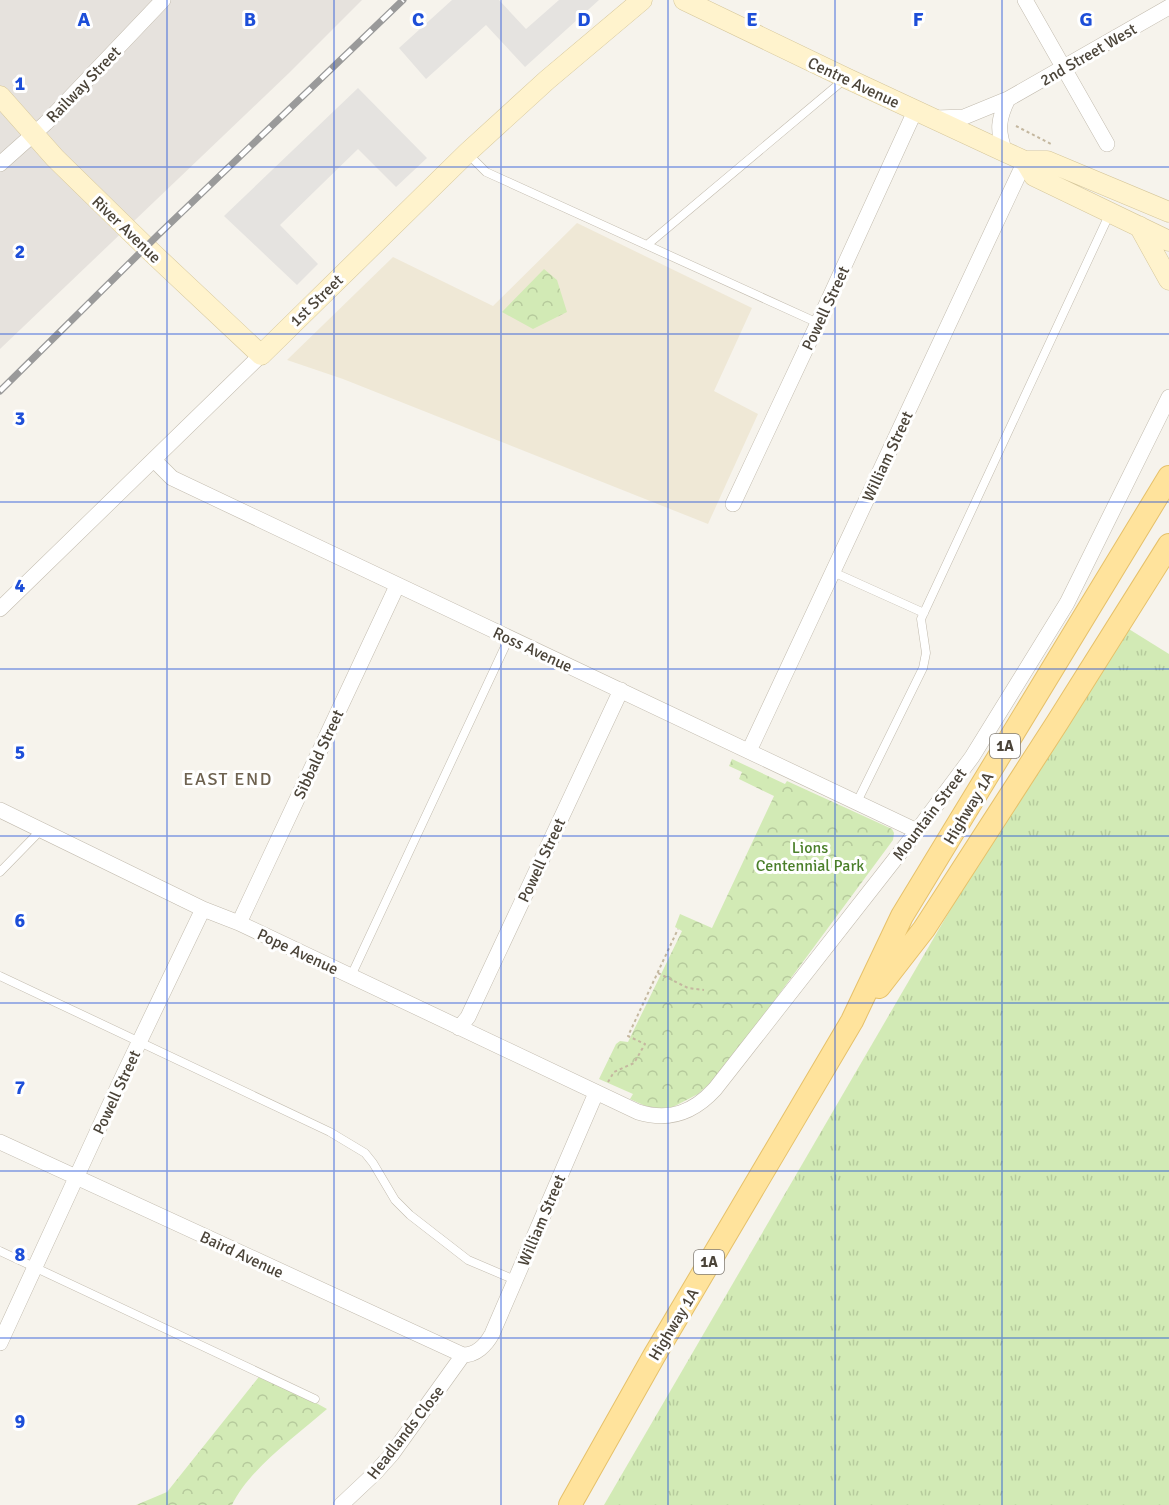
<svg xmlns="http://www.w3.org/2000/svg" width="1169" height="1505" font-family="Signika,sans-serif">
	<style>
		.industrial { fill: #e6e2dd }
		.education { fill: #efe8d6 }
		.grass { fill: url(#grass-tufts) }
		.park { fill: url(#park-crowns) }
		.parking { fill: #e5e3e0 }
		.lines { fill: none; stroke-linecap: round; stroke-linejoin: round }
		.lane-casing { stroke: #c2bbae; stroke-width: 9 }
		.street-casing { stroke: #c2bbae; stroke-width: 16 }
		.secondary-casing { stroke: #d6c79b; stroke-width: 21 }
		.primary-casing { stroke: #e6c16a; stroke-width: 24 }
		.path { stroke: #c4b79f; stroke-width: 2; stroke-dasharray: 3 3; stroke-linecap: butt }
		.lane { stroke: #fff; stroke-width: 8 }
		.street { stroke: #fff; stroke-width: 15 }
		.secondary { stroke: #fff3cd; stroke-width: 20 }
		.primary { stroke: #ffe39c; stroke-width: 22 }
		.rail-casing { stroke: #9a9a9a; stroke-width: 7 }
		.rail { stroke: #fff; stroke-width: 4.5; stroke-dasharray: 14; stroke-linecap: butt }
		.grid { fill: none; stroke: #1d4ed8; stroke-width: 1.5; stroke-opacity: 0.55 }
		.labels { text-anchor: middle; stroke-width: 6; stroke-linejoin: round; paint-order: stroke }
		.shield { fill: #fff; stroke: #817c74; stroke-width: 1.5 }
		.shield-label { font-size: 15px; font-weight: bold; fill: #4b4439 }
		.street-label { font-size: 16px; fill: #4b4439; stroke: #fff }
		.park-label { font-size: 16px; fill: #4a7f2a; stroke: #fff }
		.neighbourhood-label { font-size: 18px; letter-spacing: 1.5px; fill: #6e6250; stroke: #fff }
		.grid-label { font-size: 20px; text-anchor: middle; font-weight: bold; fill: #1d4ed8; stroke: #fff; stroke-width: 6; stroke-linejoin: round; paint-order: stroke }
	</style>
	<defs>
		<pattern id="grass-tufts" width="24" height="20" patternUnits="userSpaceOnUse" patternTransform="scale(1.5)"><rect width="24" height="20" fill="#d2eab5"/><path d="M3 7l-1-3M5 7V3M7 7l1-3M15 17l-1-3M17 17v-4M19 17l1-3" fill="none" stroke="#b6ca9c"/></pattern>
		<pattern id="park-crowns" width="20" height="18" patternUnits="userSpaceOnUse" patternTransform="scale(1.5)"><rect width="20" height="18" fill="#d2eab5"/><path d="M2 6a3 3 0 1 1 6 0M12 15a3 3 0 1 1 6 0" fill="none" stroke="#b6ca9c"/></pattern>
	</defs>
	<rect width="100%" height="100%" fill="#f6f3ec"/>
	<!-- industrial -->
	<path class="industrial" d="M 0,0 L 362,0 L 289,73 L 0,349 Z"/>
	<!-- education -->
	<path class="education" d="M 577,223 L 752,308 L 714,391 L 758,414 L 708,524 L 343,379 L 287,360 L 393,257 L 493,306 Z"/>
	<!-- grass -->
	<path class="grass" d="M 1124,626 L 1169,654 L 1169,1505 L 604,1505 L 971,874 Z"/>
	<!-- park -->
	<path class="park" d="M 544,269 L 557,280 L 567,312 L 533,329 L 502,312 Z
		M 732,759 L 785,784 L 787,781 L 892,829 L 894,833 L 893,840 L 720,1074 L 698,1094 L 673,1107 L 652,1109 L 630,1099 L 633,1094 L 599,1079 L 616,1044 L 620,1041 L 628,1042 L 682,931 L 675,927 L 680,914 L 712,928 L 774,796 L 739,779 L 742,772 L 729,766 Z
		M 262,1373 L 327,1409 C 297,1435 249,1469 232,1505 L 136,1505 L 167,1492 Z"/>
	<!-- parking -->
	<path class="parking" d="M 452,0 L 499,0 L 526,29 L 559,0 L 599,0 L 525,67 L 486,25 L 426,79 L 399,48 Z
		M 358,88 L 427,158 L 396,187 L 358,149 L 280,225 L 318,264 L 297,285 L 224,216 Z"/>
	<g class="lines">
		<defs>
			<path id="lane" d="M 468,154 L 486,172 L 818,323
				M 647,245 L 846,78
				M 833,572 L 924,613
				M 857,802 L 923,668 L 926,653 L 921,619 L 1110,213
				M 0,872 L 41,830
				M 0,976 L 330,1132 L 365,1153 L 373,1163 L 395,1200 L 410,1215 L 468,1260 L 515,1280
				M 351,976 L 509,638
				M 0,1251 L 315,1399"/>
			<path id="street" d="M 1025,0 L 1107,144
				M 936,118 L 964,117 L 1008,99 L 1169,7
				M 1005,152 C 997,131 998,119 1008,99
				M 0,164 L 46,123 L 163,0
				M 154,460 L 172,478 L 917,831
				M 733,504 L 818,323 L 915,111
				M 0,609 L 261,355
				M 749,751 L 1025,161
				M 0,810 L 203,909 L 239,923 L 638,1112 C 670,1122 694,1112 715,1089 L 917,831 L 972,757 L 1067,603 L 1169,397
				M 239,923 L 397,586
				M 459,1028 L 468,1017 L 621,690
				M 0,1142 L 463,1355 C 476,1355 486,1345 492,1334 L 596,1093
				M 0,1343 L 122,1078 L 203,909
				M 341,1505 L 375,1473 L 392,1454 L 463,1355"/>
			<path id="secondary" d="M 684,0 L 846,78 L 1005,152 L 1025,161 L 1047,161 L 1169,212
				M 0,96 L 55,158 L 146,247 L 261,355 L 467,153 L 547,80 L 642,0
				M 1025,161 L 1034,176 L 1169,241
				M 1139,226 L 1169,280"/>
			<path id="primary" d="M 879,987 L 924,929 L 1057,723 L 1169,545
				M 570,1505 L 654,1356 L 852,1021 L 902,916 L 1169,477"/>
		</defs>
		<!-- lane casing -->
		<use href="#lane" class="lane-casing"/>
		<!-- street casing -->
		<use href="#street" class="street-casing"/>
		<!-- secondary casing -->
		<use href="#secondary" class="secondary-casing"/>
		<!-- primary casing -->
		<use href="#primary" class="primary-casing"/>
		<!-- path -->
		<path class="path" d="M 1016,126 L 1051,144
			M 658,973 L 688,988 L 704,990
			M 608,1082 L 614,1072 L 634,1063 L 645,1044 L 628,1036 L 678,929"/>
		<!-- lane -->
		<use href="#lane" class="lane"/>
		<!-- street -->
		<use href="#street" class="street"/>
		<!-- secondary -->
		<use href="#secondary" class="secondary"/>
		<!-- primary -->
		<use href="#primary" class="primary"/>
		<defs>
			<path id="rail" d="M 0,391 L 158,235 L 403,0"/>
		</defs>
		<!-- rail casing -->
		<use href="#rail" class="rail-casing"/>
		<!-- rail -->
		<use href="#rail" class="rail"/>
	</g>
	<!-- grid -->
	<path class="grid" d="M 167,0 L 167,1505M 334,0 L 334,1505M 501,0 L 501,1505M 668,0 L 668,1505M 835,0 L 835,1505M 1002,0 L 1002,1505M 0,167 L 1169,167M 0,334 L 1169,334M 0,502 L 1169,502M 0,669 L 1169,669M 0,836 L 1169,836M 0,1003 L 1169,1003M 0,1171 L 1169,1171M 0,1338 L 1169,1338"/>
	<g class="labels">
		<!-- shield labels -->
		<g class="shield">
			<rect x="990" y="734" width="30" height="24" rx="4.5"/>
			<rect x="694" y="1250" width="30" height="24" rx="4.5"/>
		</g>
		<g class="shield-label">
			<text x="1005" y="751">1A</text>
			<text x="709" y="1267">1A</text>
		</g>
		<!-- street labels -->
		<g class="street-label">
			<text transform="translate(1088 54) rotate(-30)" y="6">2nd Street West</text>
			<text transform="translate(854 82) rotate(25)" y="6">Centre Avenue</text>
			<text transform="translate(83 84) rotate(-46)" y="6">Railway Street</text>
			<text transform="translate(127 229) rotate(44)" y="6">River Avenue</text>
			<text transform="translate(316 300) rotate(-44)" y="6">1st Street</text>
			<text transform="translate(825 308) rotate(-65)" y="6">Powell Street</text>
			<text transform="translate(887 456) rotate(-65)" y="6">William Street</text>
			<text transform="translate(533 649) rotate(25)" y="6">Ross Avenue</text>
			<text transform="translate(318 754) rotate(-65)" y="6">Sibbald Street</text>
			<text transform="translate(968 808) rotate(-59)" y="6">Highway 1A</text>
			<text transform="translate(929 814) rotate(-53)" y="6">Mountain Street</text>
			<text transform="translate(541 860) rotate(-65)" y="6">Powell Street</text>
			<text transform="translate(298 951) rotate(25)" y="6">Pope Avenue</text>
			<text transform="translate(116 1092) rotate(-65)" y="6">Powell Street</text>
			<text transform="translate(541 1220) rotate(-67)" y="6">William Street</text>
			<text transform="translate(242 1254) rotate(25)" y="6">Baird Avenue</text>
			<text transform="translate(673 1324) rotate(-59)" y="6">Highway 1A</text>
			<text transform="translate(405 1432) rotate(-52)" y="6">Headlands Close</text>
		</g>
		<!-- park labels -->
		<g class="park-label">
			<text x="810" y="853">Lions<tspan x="810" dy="18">Centennial Park</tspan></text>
		</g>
		<!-- neighbourhood labels -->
		<g class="neighbourhood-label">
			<text x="228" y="785">EAST END</text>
		</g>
	</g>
	<g class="grid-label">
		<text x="84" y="26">A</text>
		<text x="250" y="26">B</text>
		<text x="418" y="26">C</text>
		<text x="584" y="26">D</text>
		<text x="752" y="26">E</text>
		<text x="918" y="26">F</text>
		<text x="1086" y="26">G</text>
		<text x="20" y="90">1</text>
		<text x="20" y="258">2</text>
		<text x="20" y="425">3</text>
		<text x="20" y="592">4</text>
		<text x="20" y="759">5</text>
		<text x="20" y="927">6</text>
		<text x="20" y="1094">7</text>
		<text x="20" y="1261">8</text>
		<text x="20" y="1428">9</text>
	</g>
</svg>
